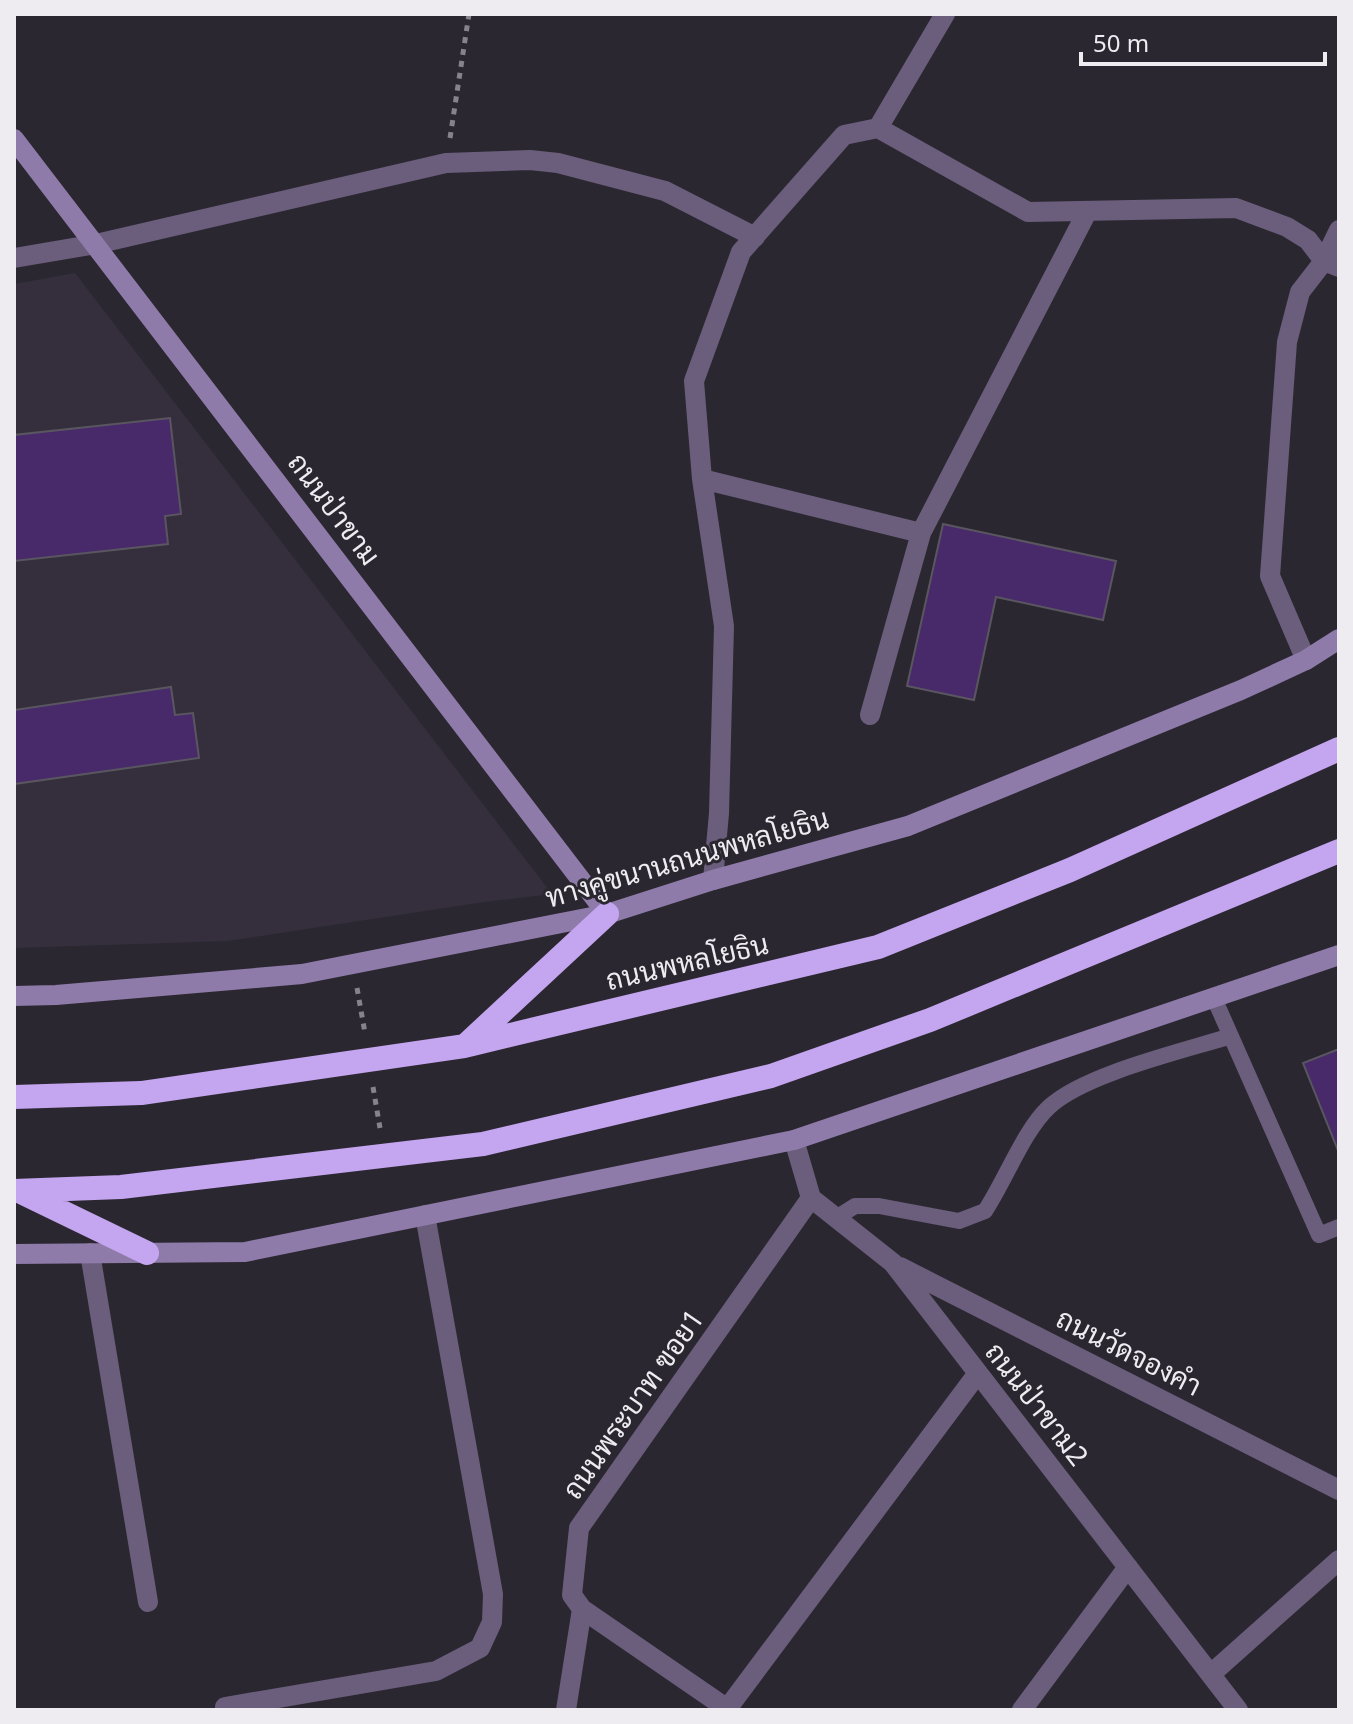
<svg xmlns="http://www.w3.org/2000/svg" width="1353" height="1724" font-family="'Noto Sans',Sarabun,sans-serif">
	<style>
		.built { fill: #352f3d }
		.building { fill: #482a6a; stroke: #59565f; stroke-width: 2 }
		.lines { fill: none; stroke-linecap: round; stroke-linejoin: round }
		.path { stroke: #86838a; stroke-width: 5; stroke-dasharray: 6 6; stroke-linecap: butt }
		.lane { stroke: #6a5e7c; stroke-width: 16 }
		.street { stroke: #6a5e7c; stroke-width: 20 }
		.secondary { stroke: #8e7baa; stroke-width: 20 }
		.highway { stroke: #c4a5ef; stroke-width: 24 }
		.labels { text-anchor: middle; stroke-width: 6; stroke-linejoin: round; paint-order: stroke }
		.street-label { font-size: 28px; fill: #eeecf1; stroke: #2b2730 }
	</style>
	<rect width="100%" height="100%" fill="#2b2730"/>
	<!-- built -->
	<path class="built" d="M 75,273 L 552,894 L 484,902 L 228,941 L 14,948 L 14,284 Z"/>
	<!-- building -->
	<path class="building" d="M 170,418 L 181,514 L 165,516 L 168,544 L 14,561 L 14,435 Z
		M 943,524 L 1116,561 L 1103,620 L 996,597 L 974,700 L 907,686 Z
		M 171,687 L 175,715 L 193,713 L 199,758 L 14,784 L 14,710 Z
		M 1339,1049 L 1339,1153 L 1303,1063 Z"/>
	<g class="lines">
		<!-- path -->
		<path class="path" d="M 450,138 L 469,14
			M 357,988 L 365,1033
			M 373,1087 L 380,1128"/>
		<!-- lane -->
		<path class="lane" d="M 1214,998 L 1319,1235 L 1339,1227
			M 836,1218 L 855,1206 L 879,1206 L 959,1221 L 985,1211 C 1005,1181 1024,1130 1049,1107 C 1084,1074 1183,1051 1231,1036"/>
		<!-- street -->
		<path class="street" d="M 878,128 L 1028,212 L 1236,208 L 1287,227 L 1308,240 L 1324,261 L 1339,267
			M 14,258 L 96,244 L 446,163 L 530,160 L 558,163 L 665,191 L 755,237
			M 702,479 L 921,533
			M 1306,660 L 1270,576 L 1287,342 L 1300,292 L 1324,261 L 1339,230
			M 870,715 L 921,533 L 1087,212
			M 713,880 L 719,813 L 724,626 L 702,479 L 694,381 L 741,252 L 844,135 L 878,128 L 945,14
			M 794,1140 L 811,1198 L 893,1263 L 1238,1710
			M 90,1253 L 148,1602
			M 900,1267 L 1339,1490
			M 582,1609 L 729,1710
			M 1211,1674 L 1339,1560
			M 225,1707 L 436,1671 L 480,1648 L 492,1622 L 493,1594 L 425,1215
			M 727,1709 L 978,1373
			M 566,1710 L 582,1609 L 572,1595 L 579,1528 L 811,1198
			M 1022,1710 L 1128,1567"/>
		<!-- secondary -->
		<path class="secondary" d="M 14,139 L 607,914
			M 14,996 L 56,995 L 302,974 L 607,914 L 713,880 L 908,826 L 1241,690 L 1306,660 L 1339,639
			M 14,1254 L 245,1252 L 794,1140 L 1339,955"/>
		<!-- highway -->
		<path class="highway" d="M 466,1045 L 607,914
			M 14,1097 L 141,1093 L 464,1046 L 878,947 L 1070,870 L 1339,749
			M 14,1191 L 121,1187 L 483,1144 L 771,1076 L 930,1020 L 1339,851
			M 23,1193 L 147,1253"/>
	</g>
	<g class="labels">
		<!-- street labels -->
		<g class="street-label">
			<text transform="translate(334 509) rotate(53)" y="10">ถนนป่าขาม</text>
			<text transform="translate(687 858) rotate(-16)" y="10">ทางคู่ขนานถนนพหลโยธิน</text>
			<text transform="translate(687 962) rotate(-13)" y="10">ถนนพหลโยธิน</text>
			<text transform="translate(1129 1352) rotate(27)" y="10">ถนนวัดจองคำ</text>
			<text transform="translate(633 1404) rotate(-55)" y="10">ถนนพระบาท ฃอย1</text>
			<text transform="translate(1037 1404) rotate(52)" y="10">ถนนป่าขาม2</text>
		</g>
	</g>
	<!-- border -->
	<rect width="1353" height="1724" fill="none" stroke="#eeecf1" stroke-width="32"/>
	<!-- scale -->
	<path d="M1081 52v12h244v-12" fill="none" stroke="#eeecf1" stroke-width="4"/>
	<text x="1093" y="52" font-size="24" fill="#eeecf1" stroke="#2b2730" stroke-width="6" paint-order="stroke">50 m</text>
</svg>
